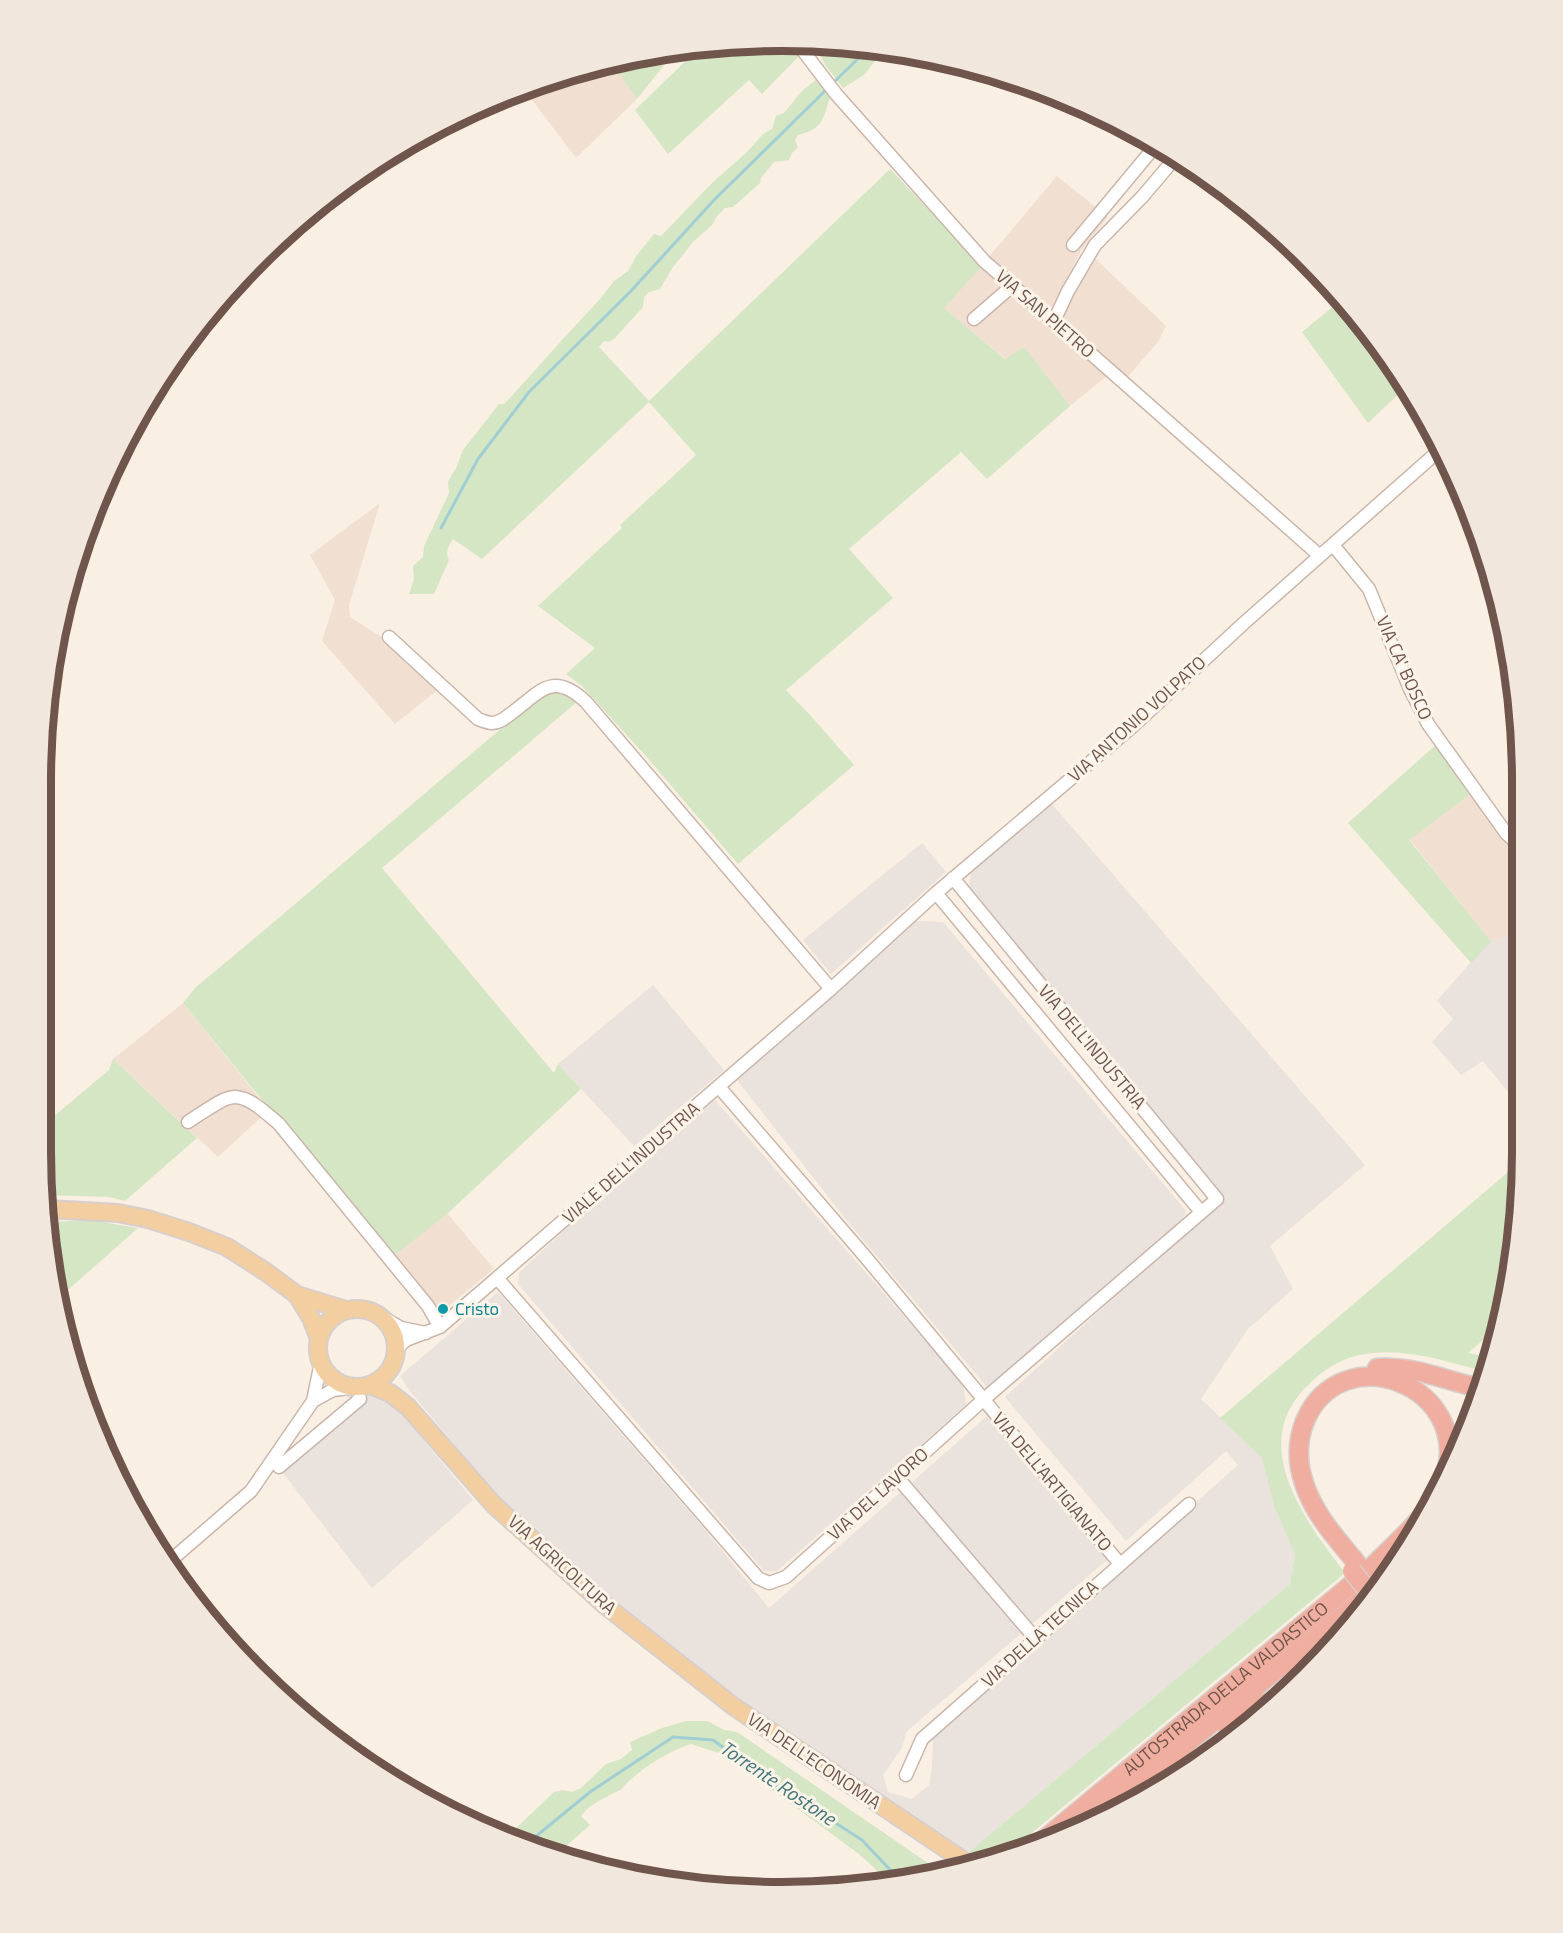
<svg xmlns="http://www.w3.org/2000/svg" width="1563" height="1933" font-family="'Titillium Web',sans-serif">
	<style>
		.residential { fill: #f1e0d2 }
		.industrial { fill: #e9e2dd }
		.green { fill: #d4e6c3 }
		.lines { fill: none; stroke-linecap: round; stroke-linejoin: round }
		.stream { stroke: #a1ced2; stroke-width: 3 }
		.minor-casing { stroke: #c9b6ab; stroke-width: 15 }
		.major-casing { stroke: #d7cfcd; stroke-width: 20 }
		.highway-casing { stroke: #d7cfcd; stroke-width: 21 }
		.minor { stroke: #fff; stroke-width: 12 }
		.major { stroke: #f3cea0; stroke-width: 16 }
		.highway { stroke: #efae9f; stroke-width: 18 }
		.highway-bridge-casing { stroke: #d7cfcd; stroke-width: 21; stroke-linecap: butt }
		.highway-bridge { stroke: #efae9f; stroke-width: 18 }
		.culture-dot { fill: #0f9aa8; stroke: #fdf4e9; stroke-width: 2 }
		.labels { text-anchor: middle; stroke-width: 6; stroke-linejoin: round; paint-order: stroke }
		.street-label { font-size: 18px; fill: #6f554b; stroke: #fdf4e9 }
		.culture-label { font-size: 18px; fill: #0d838f; stroke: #fdf4e9; text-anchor: start }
		.water-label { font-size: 20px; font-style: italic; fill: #44767b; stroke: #fdf4e9 }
		.rim { fill: none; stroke: #6f554b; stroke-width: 8 }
	</style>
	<rect width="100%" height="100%" fill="#faefe3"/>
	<!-- residential -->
	<path class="residential" d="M 612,62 L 637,99 L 576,158 L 529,96 L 550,81 L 589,66 Z
		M 1057,176 L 1108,217 L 1082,249 L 1051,309 L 1034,300 L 987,259 Z
		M 1093,256 L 1166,326 L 1158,342 L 1125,380 L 1057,318 Z
		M 982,266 L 1108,375 L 1070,406 L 1024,348 L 1006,359 L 943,308 Z
		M 380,503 L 349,605 L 350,617 L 388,641 L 439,689 L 395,724 L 322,641 L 335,600 L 310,555 Z
		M 1473,792 L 1521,860 L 1521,924 L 1504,939 L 1490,940 L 1409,839 Z
		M 183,1003 L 269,1110 L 218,1157 L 113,1059 Z
		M 447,1213 L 494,1269 L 439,1314 L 391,1258 Z"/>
	<!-- industrial -->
	<path class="industrial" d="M 1051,803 L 1365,1165 L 1270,1246 L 1293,1289 L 1248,1329 L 1201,1399 L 1262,1457 L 1275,1509 L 1295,1554 L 1290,1584 L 963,1857 L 850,1772 L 751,1717 L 538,1545 L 409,1390 L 400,1376 L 498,1292 L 706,1531 L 769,1608 L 987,1416 L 1108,1559 L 906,1732 L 902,1748 L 883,1775 L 888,1792 L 912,1799 L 929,1785 L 932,1767 L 933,1736 L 1238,1465 L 1226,1451 L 1126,1541 L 1005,1397 L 1220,1201 L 969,887 L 971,872 Z
		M 922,843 L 946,872 L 831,974 L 803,940 Z
		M 915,921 L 943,922 L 1186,1211 L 1182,1221 L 991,1392 L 848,1222 L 737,1080 L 793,1027 Z
		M 1521,924 L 1521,1108 L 1483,1061 L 1461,1075 L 1432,1042 L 1453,1019 L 1437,1001 L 1490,940 L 1504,939 Z
		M 653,985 L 724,1070 L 634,1146 L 558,1064 Z
		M 715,1100 L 963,1384 L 966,1405 L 777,1571 L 764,1571 L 518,1284 L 519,1273 L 576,1219 L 644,1158 Z
		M 371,1393 L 387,1396 L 473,1500 L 372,1588 L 282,1472 Z"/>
	<!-- green -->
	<path class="green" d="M 733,42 L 791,44 L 800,55 L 762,94 L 749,80 L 668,154 L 635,110 L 699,48 Z
		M 814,45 L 878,47 L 885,48 L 864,75 L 843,88 L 826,66 Z
		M 672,52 L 673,54 L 637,99 L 612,62 Z
		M 818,78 L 831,95 C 822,119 825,128 798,135 L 795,140 L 798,147 L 792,153 L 789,160 L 774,162 L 761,178 L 760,183 L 733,207 L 725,208 L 717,216 L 712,225 L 694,241 L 673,267 L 660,289 L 649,292 L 644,297 L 643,307 L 615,338 L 609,342 L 604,341 L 599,347 L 649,401 L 890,169 L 982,266 L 944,308 L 1005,359 L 1024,347 L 1070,406 L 987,479 L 961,452 L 849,549 L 893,598 L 786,690 L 811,716 L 854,765 L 738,864 L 645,755 L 582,686 L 566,674 L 595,648 L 538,606 L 622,528 L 620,525 L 696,455 L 649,402 L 482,559 L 453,539 C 448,546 445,553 449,560 L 434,594 L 409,594 L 414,579 L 413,566 L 423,557 L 424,546 L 449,493 L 448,482 L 456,468 L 463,450 L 499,404 L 504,404 L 510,398 L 562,340 L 601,298 L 614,281 L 628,271 L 637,255 L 654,234 L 661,236 L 712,183 L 747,152 L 763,134 L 772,129 L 776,116 L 784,113 L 801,92 Z
		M 1341,300 L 1369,330 L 1405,388 L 1368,423 L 1302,332 Z
		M 557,687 L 578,701 L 382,868 L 554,1073 L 558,1064 L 581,1089 L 447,1214 L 391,1258 L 183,1003 L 196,987 C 315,889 430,787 549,689 Z
		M 1438,743 L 1473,792 L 1409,840 L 1491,941 L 1471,963 L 1348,823 Z
		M 113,1059 L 197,1138 L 125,1201 L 109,1197 L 46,1195 L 41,1152 L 41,1127 L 109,1070 Z
		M 1521,1161 L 1521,1200 L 1500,1325 L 1468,1353 L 1492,1358 L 1487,1372 C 1448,1362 1405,1347 1365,1354 C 1340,1358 1323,1370 1306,1387 C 1247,1446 1307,1523 1345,1573 L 1005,1855 L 976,1866 L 963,1857 L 1290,1584 L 1295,1554 L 1275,1509 L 1262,1458 L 1220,1418 Z
		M 90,1220 L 138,1228 L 60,1297 L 50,1222 Z
		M 1258,1714 L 1233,1739 L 1171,1778 L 1241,1720 Z
		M 686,1721 L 707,1721 L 724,1730 L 737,1732 L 941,1872 L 883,1879 L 879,1872 L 859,1854 L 776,1793 L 719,1753 L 691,1744 C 669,1751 647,1765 630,1780 C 626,1783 624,1788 620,1790 C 607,1797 590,1803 581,1816 L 590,1825 L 557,1854 L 510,1834 L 554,1792 L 563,1790 L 572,1792 L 581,1788 L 606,1764 L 621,1759 L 632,1750 L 630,1742 L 662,1728 Z"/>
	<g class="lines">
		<!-- stream -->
		<path class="stream" d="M 833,83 L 870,47
			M 441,528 L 478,459 L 529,392 L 630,292 L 715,199 L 828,88
			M 529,1842 L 590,1792 L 673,1737 L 713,1740 L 764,1777 L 862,1840 L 897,1877"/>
		<defs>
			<path id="minor" d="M 798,44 L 836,94 L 985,262 L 1054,321 L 1320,556
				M 1073,245 L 1157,144
				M 974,319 L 1012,286
				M 1054,321 L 1068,291 L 1095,245 L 1143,196 L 1176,157
				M 1333,545 L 1369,589 L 1410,689 L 1428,724 L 1506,833 L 1521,847
				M 389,637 L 478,719 C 483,721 488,723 492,723 C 499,723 504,719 509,715 C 539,694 551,669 586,702 L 831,989
				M 936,893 L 1201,1212
				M 719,1087 L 863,1254 L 1120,1564
				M 188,1122 C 234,1092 235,1085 279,1124 L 428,1306 L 440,1327
				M 497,1278 L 758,1578 L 769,1583 L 786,1577 L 983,1400 L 1217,1199 L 953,878
				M 375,1313 L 401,1328 L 426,1333
				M 396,1349 L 406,1340 L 440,1327 L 497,1278 L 831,989 L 936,893 L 1133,726 L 1244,623 L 1442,448
				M 313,1401 L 333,1390 L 356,1387
				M 279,1467 L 360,1399
				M 897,1477 L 1035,1638
				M 170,1561 L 251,1491 L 313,1401 L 321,1362
				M 906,1775 L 922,1739 L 1189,1504"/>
			<path id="major" d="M 48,1209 L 118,1213 L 148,1219 L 189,1232 L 227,1247 L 266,1272 L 297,1295 L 346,1310
				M 297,1295 L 311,1318 L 319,1339
				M318 1348a39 39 0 1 1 78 0a39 39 0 1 1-78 0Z
				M 370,1385 L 390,1393 L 408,1407 L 494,1505 L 606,1606 L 733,1706 L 973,1867"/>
			<g id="highway">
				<path d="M 1377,1368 C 1415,1365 1445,1381 1480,1388"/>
				<path d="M 1359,1566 C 1338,1540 1314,1515 1304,1483 C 1297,1462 1297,1441 1305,1421 C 1342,1334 1476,1387 1444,1479 C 1432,1514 1397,1541 1372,1567"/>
				<path d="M 1225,1724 L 1251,1709 L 1272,1700"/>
				<path d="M 1090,1823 L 1380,1585"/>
				<path id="s1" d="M 1041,1842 L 1369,1570"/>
			</g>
		</defs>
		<!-- minor casing -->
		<use href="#minor" class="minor-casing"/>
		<!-- major casing -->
		<use href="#major" class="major-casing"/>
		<!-- highway casing -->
		<use href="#highway" class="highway-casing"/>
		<!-- minor -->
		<use href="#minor" class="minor"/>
		<!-- major -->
		<use href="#major" class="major"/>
		<!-- highway -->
		<use href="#highway" class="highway"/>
		<defs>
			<path id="highway-bridge" d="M 1352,1571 L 1373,1597"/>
		</defs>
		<!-- highway-bridge casing -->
		<use href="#highway-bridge" class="highway-bridge-casing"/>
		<!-- highway-bridge -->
		<use href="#highway-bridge" class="highway-bridge"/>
	</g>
	<!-- markers -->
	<circle class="culture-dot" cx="443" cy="1309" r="6"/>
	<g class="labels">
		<!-- street labels -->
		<g class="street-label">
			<text transform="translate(1045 314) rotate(41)" y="6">VIA SAN PIETRO</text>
			<text transform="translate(1404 668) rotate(66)" y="6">VIA CA' BOSCO</text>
			<text transform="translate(1137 719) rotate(-42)" y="6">VIA ANTONIO VOLPATO</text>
			<text transform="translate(1092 1047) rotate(50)" y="6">VIA DELL'INDUSTRIA</text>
			<text transform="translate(631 1163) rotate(-41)" y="6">VIALE DELL'INDUSTRIA</text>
			<text transform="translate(1052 1482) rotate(50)" y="6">VIA DELL'ARTIGIANATO</text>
			<text transform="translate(878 1494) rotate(-42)" y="6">VIA DEL LAVORO</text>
			<text transform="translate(562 1565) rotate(42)" y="6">VIA AGRICOLTURA</text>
			<text transform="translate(1040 1634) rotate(-42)" y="6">VIA DELLA TECNICA</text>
			<text dy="6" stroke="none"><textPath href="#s1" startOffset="240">AUTOSTRADA DELLA VALDASTICO</textPath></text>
			<text transform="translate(814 1761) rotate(34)" y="6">VIA DELL'ECONOMIA</text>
		</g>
		<!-- culture labels -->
		<g class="culture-label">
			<text x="455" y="1315">Cristo</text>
		</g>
		<!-- water labels -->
		<g class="water-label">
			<text transform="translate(778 1783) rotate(34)" y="7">Torrente Rostone</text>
		</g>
	</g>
	<!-- crop -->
	<path d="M0 0H1563V1933H0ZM781 51H782A730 730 0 0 1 1512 781V1152A730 730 0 0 1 782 1882H781A730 730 0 0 1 51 1152V781A730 730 0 0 1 781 51Z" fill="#f2e7dc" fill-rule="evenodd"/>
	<path class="rim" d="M781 51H782A730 730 0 0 1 1512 781V1152A730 730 0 0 1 782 1882H781A730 730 0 0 1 51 1152V781A730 730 0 0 1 781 51Z"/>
</svg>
